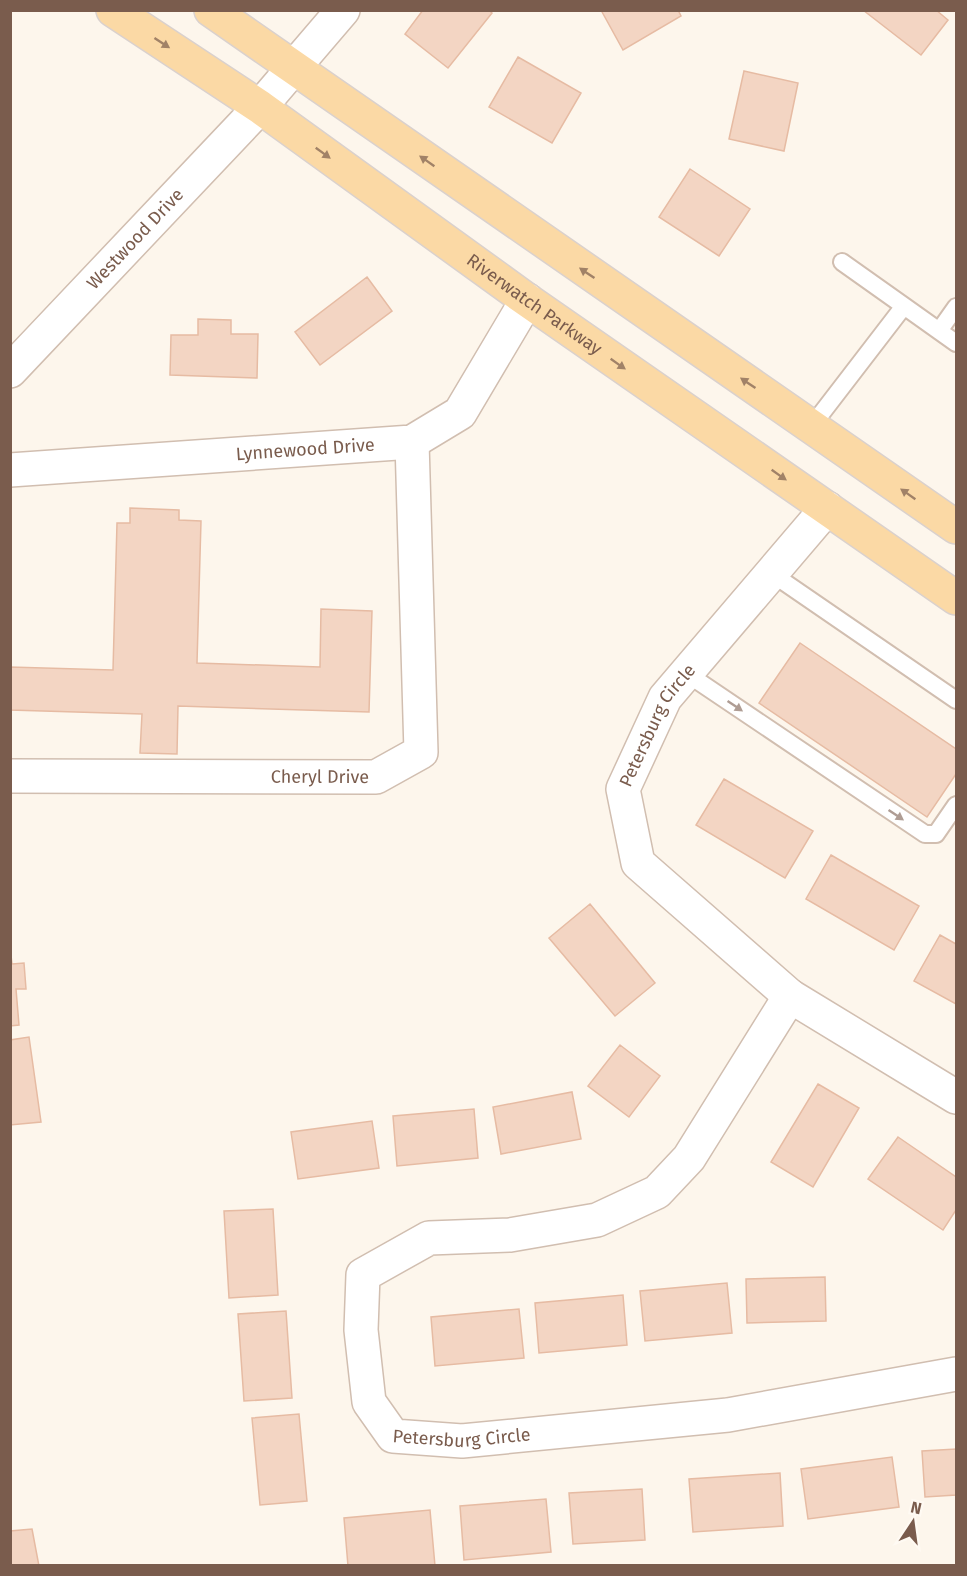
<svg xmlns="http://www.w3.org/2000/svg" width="967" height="1576" font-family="'Fira Sans',sans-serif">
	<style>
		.building { fill: #f3d5c3; stroke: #e6bba3; stroke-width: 1.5 }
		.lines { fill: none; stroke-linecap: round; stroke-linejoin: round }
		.service-casing { stroke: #d1beb0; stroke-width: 20 }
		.minor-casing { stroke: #d1beb0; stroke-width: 36 }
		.primary-casing { stroke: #dad1cd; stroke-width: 36 }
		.service { stroke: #fff; stroke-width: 16 }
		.minor { stroke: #fff; stroke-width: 33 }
		.primary { stroke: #fbd9a5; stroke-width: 33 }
		.oneway { fill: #a18267 }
		.oneway2 { fill: #af9d94 }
		.labels { text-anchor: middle; stroke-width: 4.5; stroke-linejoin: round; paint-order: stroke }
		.street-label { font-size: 18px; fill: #7a5c4d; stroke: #fffaf3 }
	</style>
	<rect width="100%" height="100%" fill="#fdf6ec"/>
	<!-- building -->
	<path class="building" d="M 423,10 L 489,10 L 492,13 L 448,68 L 405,34 Z
		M 601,10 L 678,10 L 681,16 L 623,50 Z
		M 863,10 L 936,10 L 948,20 L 921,55 Z
		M 518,57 L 581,93 L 552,143 L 489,107 Z
		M 744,71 L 798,83 L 784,151 L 729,139 Z
		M 690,169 L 750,209 L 719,256 L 659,217 Z
		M 367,277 L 392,311 L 320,365 L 295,332 Z
		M 198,319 L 231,320 L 231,334 L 258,334 L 257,378 L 170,375 L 171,335 L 198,335 Z
		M 130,508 L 179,510 L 179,520 L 201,521 L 197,663 L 320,667 L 321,609 L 372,611 L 369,712 L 178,706 L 177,754 L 140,753 L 142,714 L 10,710 L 10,667 L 113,670 L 117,523 L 130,523 Z
		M 800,643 L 956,749 L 956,774 L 927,817 L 759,703 Z
		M 724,779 L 813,831 L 785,878 L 696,825 Z
		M 831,855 L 919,906 L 894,950 L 806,899 Z
		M 590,904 L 655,983 L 615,1016 L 549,938 Z
		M 940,935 L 956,944 L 956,1004 L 914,981 Z
		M 10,947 L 12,964 L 24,963 L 26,989 L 16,989 L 19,1025 L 10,1026 Z
		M 29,1037 L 41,1122 L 10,1125 L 10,1040 Z
		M 620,1045 L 660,1076 L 629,1117 L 588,1086 Z
		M 818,1084 L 859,1108 L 813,1187 L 771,1162 Z
		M 572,1092 L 581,1139 L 501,1154 L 493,1107 Z
		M 474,1109 L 478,1158 L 397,1166 L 393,1116 Z
		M 372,1121 L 379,1168 L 298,1179 L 291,1132 Z
		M 898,1137 L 956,1177 L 956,1210 L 943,1230 L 868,1179 Z
		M 273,1209 L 278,1295 L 229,1298 L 224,1211 Z
		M 825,1277 L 826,1321 L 747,1323 L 746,1279 Z
		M 727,1283 L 732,1333 L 645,1341 L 640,1291 Z
		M 623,1295 L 627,1345 L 539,1353 L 535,1303 Z
		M 519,1309 L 524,1358 L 435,1366 L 431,1317 Z
		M 286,1311 L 292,1398 L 244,1401 L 238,1314 Z
		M 299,1414 L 307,1501 L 260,1505 L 252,1418 Z
		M 956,1449 L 956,1495 L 925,1497 L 922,1451 Z
		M 892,1457 L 899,1507 L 808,1519 L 801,1469 Z
		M 780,1473 L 783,1526 L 693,1532 L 689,1479 Z
		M 642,1489 L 645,1540 L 573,1544 L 569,1493 Z
		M 546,1499 L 551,1552 L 464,1560 L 460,1506 Z
		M 430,1510 L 435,1566 L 348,1566 L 344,1518 Z
		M 32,1529 L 39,1566 L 10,1566 L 10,1531 Z"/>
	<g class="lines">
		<defs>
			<path id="service" d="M 842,262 L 904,306
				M 939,331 L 956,307
				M 811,427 L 904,306 L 956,343
				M 771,573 L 956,700
				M 686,673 L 925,834 L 936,834 L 956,805"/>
			<g id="minor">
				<path id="s1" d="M 10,371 L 260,107 L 343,10"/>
				<path id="s2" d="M 10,470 L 412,442 L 460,413 L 527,300"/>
				<path id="s3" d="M 10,776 L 376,777 L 421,752 L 412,442"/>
				<path id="s4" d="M 790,996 L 638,863 L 623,789 L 665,698 L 827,508"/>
				<path id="s5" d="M 956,1097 L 790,996 L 689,1158 L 657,1192 L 597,1220 L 510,1235 L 429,1238 L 363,1275 L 361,1330 L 369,1402 L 393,1436 L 462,1441 L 728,1415 L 956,1374"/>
			</g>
			<g id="primary">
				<path id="s6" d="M 113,10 L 260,107 L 527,300 L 956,598"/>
				<path d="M 211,10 L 956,527"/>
			</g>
		</defs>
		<!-- service casing -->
		<use href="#service" class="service-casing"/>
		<!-- minor casing -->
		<use href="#minor" class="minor-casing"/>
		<!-- primary casing -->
		<use href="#primary" class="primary-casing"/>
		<!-- service -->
		<use href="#service" class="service"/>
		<!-- minor -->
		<use href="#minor" class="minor"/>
		<!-- primary -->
		<use href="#primary" class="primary"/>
	</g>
	<!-- one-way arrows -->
	<defs><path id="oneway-solid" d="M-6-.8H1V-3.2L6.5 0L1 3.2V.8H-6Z" transform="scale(1.5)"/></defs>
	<g class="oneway">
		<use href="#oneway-solid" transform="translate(162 43) rotate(33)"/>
		<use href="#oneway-solid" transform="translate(323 153) rotate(36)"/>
		<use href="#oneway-solid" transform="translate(427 161) rotate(-145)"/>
		<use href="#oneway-solid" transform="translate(587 273) rotate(-146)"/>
		<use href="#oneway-solid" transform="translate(618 364) rotate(35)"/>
		<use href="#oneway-solid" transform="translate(748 383) rotate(-146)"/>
		<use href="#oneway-solid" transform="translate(779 475) rotate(35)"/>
		<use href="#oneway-solid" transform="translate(908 494) rotate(-145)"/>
	</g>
	<g class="oneway2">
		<use href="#oneway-solid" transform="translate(735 706) rotate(34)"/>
		<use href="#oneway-solid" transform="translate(896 815) rotate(34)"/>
	</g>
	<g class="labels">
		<!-- street labels -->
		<g class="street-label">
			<text dy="6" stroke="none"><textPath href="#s1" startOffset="182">Westwood Drive</textPath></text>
			<text dy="6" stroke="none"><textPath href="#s6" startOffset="514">Riverwatch Parkway</textPath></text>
			<text dy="6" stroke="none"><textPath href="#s2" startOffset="296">Lynnewood Drive</textPath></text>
			<text dy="6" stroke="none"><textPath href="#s4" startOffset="350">Petersburg Circle</textPath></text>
			<text dy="6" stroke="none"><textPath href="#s3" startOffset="310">Cheryl Drive</textPath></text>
			<text dy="6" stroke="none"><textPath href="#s5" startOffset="981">Petersburg Circle</textPath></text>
		</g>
	</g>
	<!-- border -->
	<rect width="967" height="1576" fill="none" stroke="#7a5c4d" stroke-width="24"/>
	<!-- north arrow -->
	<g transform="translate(913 1522) rotate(13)" stroke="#fffaf3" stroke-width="4.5" paint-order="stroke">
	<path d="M0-4.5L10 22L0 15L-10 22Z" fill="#7a5c4d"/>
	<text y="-9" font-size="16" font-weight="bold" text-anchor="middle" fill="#7a5c4d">N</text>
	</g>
</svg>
